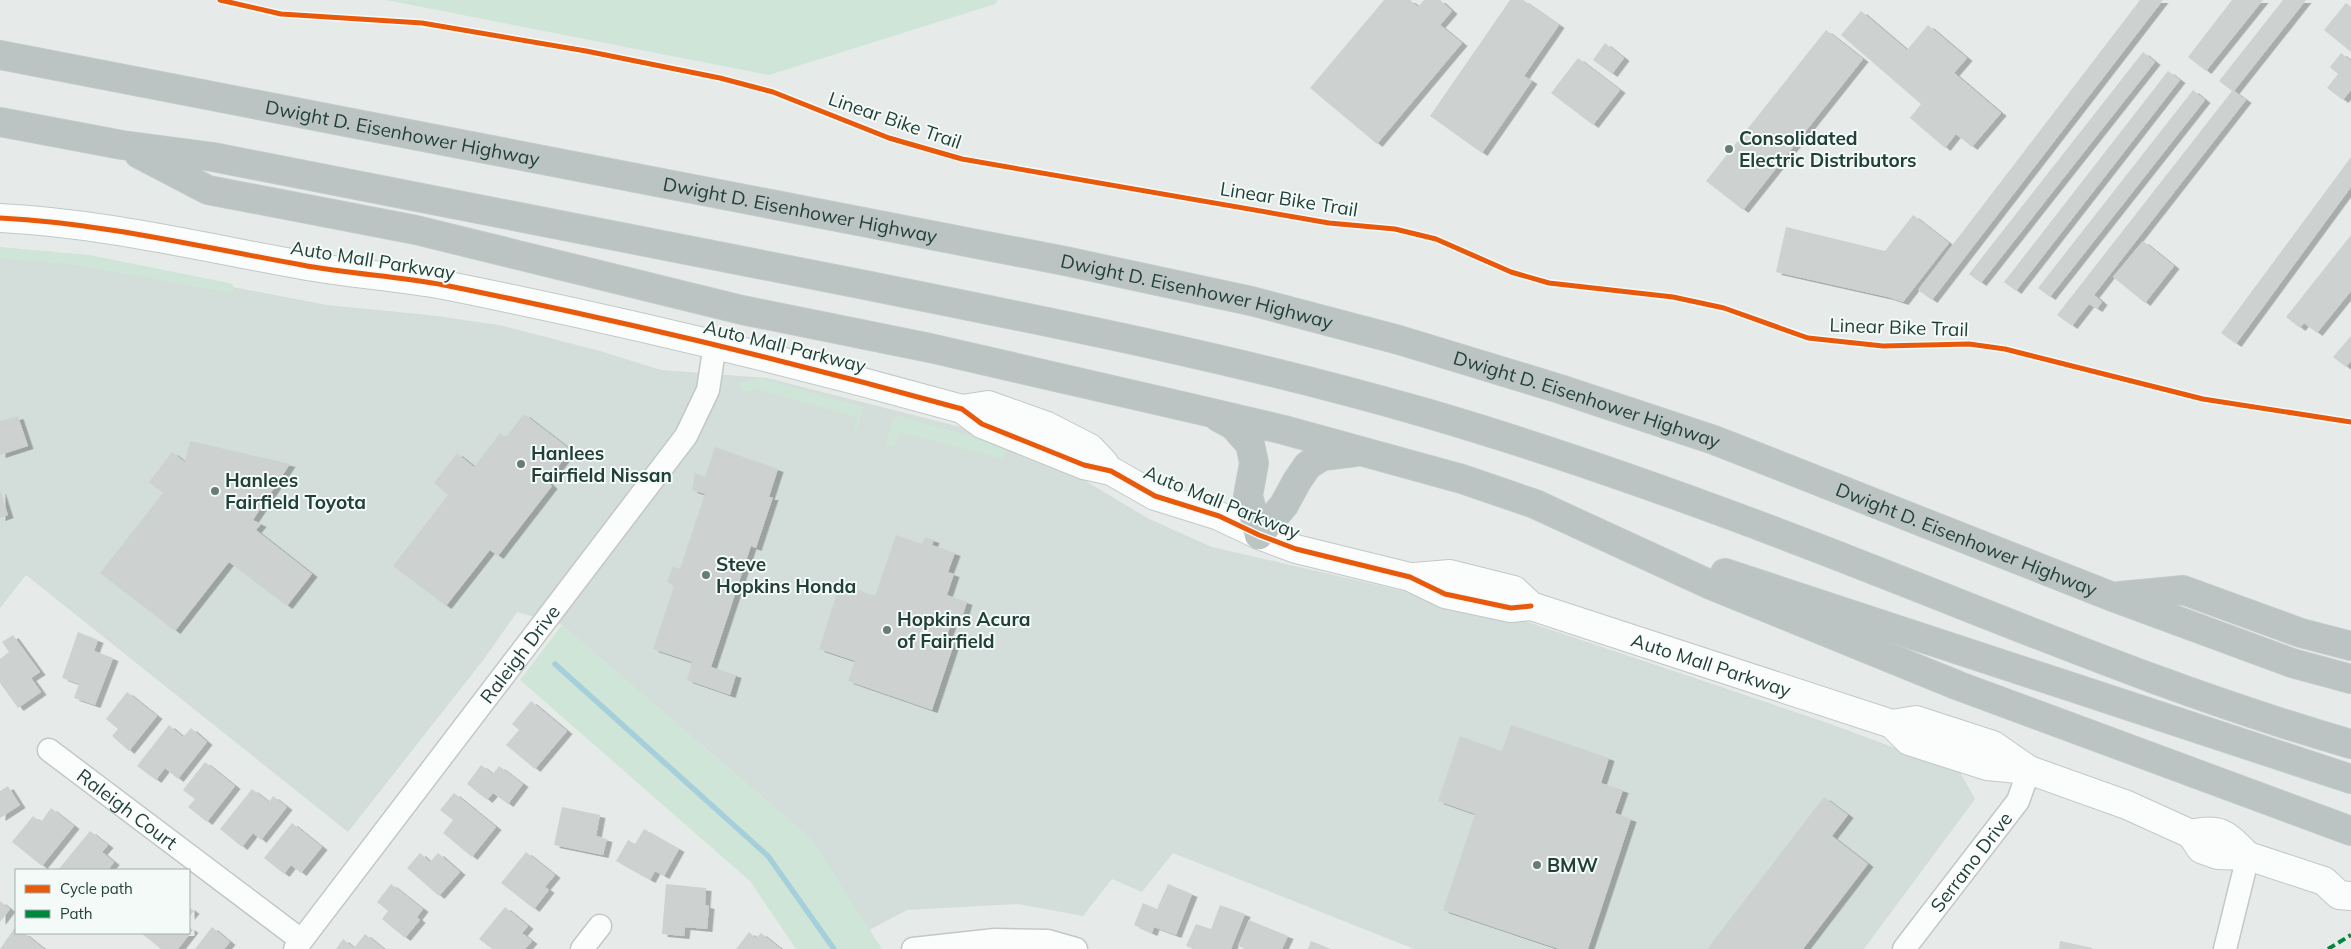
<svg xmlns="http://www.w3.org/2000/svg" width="2351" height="949" font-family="Mulish,sans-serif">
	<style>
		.built { fill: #d3ddd9 }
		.green { fill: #cee5d7 }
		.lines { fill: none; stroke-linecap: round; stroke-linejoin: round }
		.stream { stroke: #a5d0db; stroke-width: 5.5 }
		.building { fill: #cdd2d0; filter: url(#shadow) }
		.street-casing { stroke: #c3c8c6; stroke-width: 25 }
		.secondary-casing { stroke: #c1c9c6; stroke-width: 30 }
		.highway-casing { stroke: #c2cac8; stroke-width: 30 }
		.street { stroke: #fbfcfc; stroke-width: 22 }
		.secondary { stroke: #fbfcfc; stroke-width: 28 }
		.highway { stroke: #bbc4c2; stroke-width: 28 }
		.quiet { stroke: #00873e; stroke-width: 4; stroke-dasharray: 8 4; stroke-linecap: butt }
		.cycleway-casing { stroke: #f4faf7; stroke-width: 8 }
		.cycleway { stroke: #e8590c; stroke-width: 5 }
		.poi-dot { fill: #677c77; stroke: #f4faf7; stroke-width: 2 }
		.labels { text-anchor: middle; stroke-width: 4; stroke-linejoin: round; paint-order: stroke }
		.street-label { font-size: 19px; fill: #22403a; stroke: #f4faf7 }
		.poi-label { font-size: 19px; font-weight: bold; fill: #22403a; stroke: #f4faf7; text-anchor: start }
	</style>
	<defs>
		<filter id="shadow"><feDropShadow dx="5.5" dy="3" stdDeviation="0" flood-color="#0004"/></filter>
	</defs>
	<rect width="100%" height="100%" fill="#e6ebe9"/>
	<!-- built -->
	<path class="built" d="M 0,254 L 139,269 L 327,305 L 429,315 L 499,325 L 600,351 L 661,370 L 767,378 L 988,434 L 1054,462 L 1149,519 L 1212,547 L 1507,615 L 1825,722 L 1960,772 L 1975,799 L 1864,949 L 1414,949 L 1173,853 L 1142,892 L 1112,879 L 1083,916 L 1018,904 L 907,910 L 869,930 L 811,839 L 562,625 L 517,612 L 484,659 L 348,832 L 26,575 L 0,608 Z"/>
	<!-- green -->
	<path class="green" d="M 386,0 L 998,0 L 995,4 L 769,75 Z
		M 0,247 L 89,255 L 214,280 L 233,284 L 233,293 L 68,264 L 0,259 Z
		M 760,378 L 864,407 L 855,434 L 853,434 L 858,418 L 758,390 L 742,391 L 739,383 Z
		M 896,415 L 1008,446 L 1003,459 L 899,432 L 894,447 L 886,445 L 891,423 Z
		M 562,625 L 811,839 L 882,949 L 796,949 L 750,881 L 520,680 Z"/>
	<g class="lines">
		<!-- stream -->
		<path class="stream" d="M 555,664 L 768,856 L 834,949"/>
	</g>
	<!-- building -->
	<path class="building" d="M 1384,0 L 1410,0 L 1418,7 L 1424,0 L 1440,0 L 1452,11 L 1440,25 L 1462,43 L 1377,144 L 1310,88 Z
		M 1510,0 L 1523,0 L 1559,25 L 1524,76 L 1532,81 L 1482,153 L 1430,116 Z
		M 2140,0 L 2163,0 L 1932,300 L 1918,290 Z
		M 2232,0 L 2263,0 L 2206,71 L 2188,57 Z
		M 2283,0 L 2306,0 L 2234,91 L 2246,100 L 2094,295 L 2102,302 L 2097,309 L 2089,304 L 2072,326 L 2057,315 L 2232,91 L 2219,81 Z
		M 2346,3 L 2351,7 L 2351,52 L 2324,30 Z
		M 1861,11 L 1907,50 L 1928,25 L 1967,58 L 1954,73 L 2001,113 L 1972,147 L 1956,134 L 1945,148 L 1910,118 L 1921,104 L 1841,35 Z
		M 1826,30 L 1863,59 L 1743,210 L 1706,181 Z
		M 1605,43 L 1624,58 L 1612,74 L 1593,60 Z
		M 2143,52 L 2155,62 L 1981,283 L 1969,274 Z
		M 2341,53 L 2351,61 L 2351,90 L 2343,100 L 2327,88 L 2338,74 L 2330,67 Z
		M 1578,58 L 1620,90 L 1593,125 L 1551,93 Z
		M 2168,71 L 2180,80 L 2016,291 L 2004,282 Z
		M 2193,90 L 2205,100 L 2050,297 L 2038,288 Z
		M 2351,157 L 2351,187 L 2236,344 L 2221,333 Z
		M 1913,215 L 1949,243 L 1903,302 L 1888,297 L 1776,272 L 1786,227 L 1885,251 Z
		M 2351,235 L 2351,291 L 2317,333 L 2304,323 L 2300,328 L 2286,317 Z
		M 2143,241 L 2174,266 L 2145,303 L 2113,277 Z
		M 2351,336 L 2351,361 L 2346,367 L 2333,357 Z
		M 524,414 L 571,450 L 547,481 L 552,486 L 498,556 L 490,550 L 446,606 L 393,566 L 448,495 L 434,483 L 457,453 L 474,467 L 500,433 L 506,437 Z
		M 18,416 L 28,446 L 0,455 L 0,421 Z
		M 190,441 L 290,464 L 253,520 L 261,524 L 256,530 L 312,574 L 287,606 L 229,562 L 175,631 L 100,573 L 163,493 L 149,482 L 172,452 L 185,462 Z
		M 715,447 L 778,469 L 769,497 L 773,497 L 756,548 L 751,546 L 711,667 L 736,675 L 730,695 L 687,680 L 692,662 L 653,649 L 674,586 L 667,582 L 673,566 L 680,569 L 705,494 L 692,490 L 695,473 L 705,477 Z
		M 0,490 L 8,515 L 0,518 Z
		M 896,535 L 922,544 L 925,537 L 934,540 L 932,545 L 955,553 L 948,572 L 954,574 L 947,595 L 967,602 L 961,621 L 953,619 L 946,638 L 955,641 L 932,710 L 848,681 L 855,661 L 819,649 L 840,584 L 875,596 Z
		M 78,632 L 98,640 L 94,651 L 113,658 L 95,705 L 74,698 L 79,684 L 62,678 Z
		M 13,635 L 40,672 L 31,678 L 41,692 L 18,708 L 0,683 L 0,659 L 9,652 L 2,642 Z
		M 127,692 L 157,716 L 129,751 L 112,736 L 118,729 L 106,719 Z
		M 531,701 L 567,731 L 535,769 L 506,745 L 519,730 L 512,724 Z
		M 169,725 L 183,737 L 191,728 L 207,742 L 178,779 L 165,768 L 156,780 L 137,766 Z
		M 1511,725 L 1609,758 L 1601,783 L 1623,790 L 1615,813 L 1631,819 L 1588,949 L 1559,949 L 1443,910 L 1475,814 L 1438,801 L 1460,736 L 1502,751 Z
		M 205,762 L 235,786 L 207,822 L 188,807 L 195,799 L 183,790 Z
		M 481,765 L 493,774 L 499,766 L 523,784 L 508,804 L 493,793 L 487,800 L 467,784 Z
		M 8,786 L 20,805 L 0,818 L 0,791 Z
		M 252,789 L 269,802 L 273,796 L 287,807 L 261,840 L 253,833 L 242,847 L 220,829 Z
		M 454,793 L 496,827 L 472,857 L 443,833 L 453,820 L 440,810 Z
		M 1824,797 L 1848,815 L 1832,836 L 1868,864 L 1803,949 L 1707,949 Z
		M 562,807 L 600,815 L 596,836 L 607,839 L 603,855 L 554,845 Z
		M 51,808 L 74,826 L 42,866 L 12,842 L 33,816 L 41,822 Z
		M 292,823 L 322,847 L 301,873 L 291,865 L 284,874 L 264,858 Z
		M 644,829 L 679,849 L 664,876 L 655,871 L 650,880 L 616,861 L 628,840 L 635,844 Z
		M 90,831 L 108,845 L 102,852 L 114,862 L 108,870 L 58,870 Z
		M 526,852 L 555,875 L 545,887 L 549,890 L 534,909 L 501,883 Z
		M 420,853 L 430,862 L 438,853 L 460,872 L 439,896 L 407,868 Z
		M 391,884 L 423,909 L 417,917 L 420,920 L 405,938 L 382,919 L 388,911 L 377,902 Z
		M 666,884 L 706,888 L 705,905 L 709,906 L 707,929 L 685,927 L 684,936 L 662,934 Z
		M 1168,884 L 1192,894 L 1176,935 L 1154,927 L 1152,933 L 1134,925 L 1143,903 L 1157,909 Z
		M 0,901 L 10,909 L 0,922 Z
		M 1220,905 L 1245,914 L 1231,949 L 1194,949 L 1186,946 L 1196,924 L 1211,929 Z
		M 189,907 L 194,911 L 189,917 Z
		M 505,907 L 528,926 L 522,933 L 532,941 L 525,949 L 492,949 L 479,939 Z
		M 1249,920 L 1288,936 L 1282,949 L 1246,949 L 1238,946 Z
		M 16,926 L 16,933 L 24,933 L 44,949 L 0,949 Z
		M 189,927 L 193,930 L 178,949 L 161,949 L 141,933 L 189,933 Z
		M 212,927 L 230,942 L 224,949 L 195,949 Z
		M 749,932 L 756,938 L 761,933 L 781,949 L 736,949 Z
		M 365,934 L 384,949 L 336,949 L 343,939 L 354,948 Z
		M 1311,941 L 1331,949 L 1308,949 Z
		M 2060,941 L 2093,948 L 2092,949 L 2059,949 Z"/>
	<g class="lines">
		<defs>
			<g id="street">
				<path id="s1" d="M 49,750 L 301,940"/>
				<path id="s2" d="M 295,949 L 686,436 L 708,390 L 715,344"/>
				<path d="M 582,949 L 600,926"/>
				<path d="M 913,949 L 995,940 L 1048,941 L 1076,949"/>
				<path id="s3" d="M 1904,949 L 2018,801 L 2029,770"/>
				<path d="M 2225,949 L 2248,856"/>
			</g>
			<g id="secondary">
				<path d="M 0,218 C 102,223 201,247 302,265 C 349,274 397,276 444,285 C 618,320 790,361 962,409 L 982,424 L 1084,465 L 1111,471 L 1155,496 L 1219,516 L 1259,535 L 1296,549 L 1410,577 L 1445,594 L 1511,608 L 1531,606"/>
				<path d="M 962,409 L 988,405 L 1047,426 L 1090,448 L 1104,463"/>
				<path id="s4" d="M 1414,577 L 1450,574 L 1514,590 L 1531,606 L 1892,724 L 1909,741 L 1987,766 L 2029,770"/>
				<path d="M 1892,724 L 1916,720 L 1993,745 L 2029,770 L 2127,805 L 2191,834 L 2201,849 L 2218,855 L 2248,856 L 2324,881 L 2339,895 L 2351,896"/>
				<path d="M 2191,834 C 2222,826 2227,836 2248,856"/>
			</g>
			<g id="highway">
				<path id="s5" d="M 0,55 L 1065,261 L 1251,301 L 1399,340 L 1560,389 L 1714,440 L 2113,597 L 2292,663 L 2351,679"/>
				<path d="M 0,122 L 122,145 L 213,157 C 428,199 644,241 860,284 C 1049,322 1240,359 1426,413 C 1580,458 1730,513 1879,572 C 2035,633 2190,698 2351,744"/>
				<path d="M 139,154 L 208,190 L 416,230 L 742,310 L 930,348 L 1208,412 L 1284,430 L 1462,479 L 1535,504 L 1711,585 L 1959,686 L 2351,831"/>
				<path d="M 1218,417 L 1233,425 L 1250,444 L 1254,463 L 1248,496 L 1259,535"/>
				<path d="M 1259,535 L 1284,505 L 1297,481 L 1308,465 L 1323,456 L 1355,452"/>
				<path d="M 1725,573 L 2351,779"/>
				<path d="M 2120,596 L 2183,590 L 2301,633 L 2351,646"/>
			</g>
		</defs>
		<!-- street casing -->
		<use href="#street" class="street-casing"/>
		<!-- secondary casing -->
		<use href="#secondary" class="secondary-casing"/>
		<!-- highway casing -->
		<use href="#highway" class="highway-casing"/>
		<!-- street -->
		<use href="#street" class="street"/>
		<!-- secondary -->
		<use href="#secondary" class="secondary"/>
		<!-- highway -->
		<use href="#highway" class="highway"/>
		<!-- quiet -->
		<path class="quiet" d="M 2328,949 L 2351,935"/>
		<defs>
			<path id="cycleway" d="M 220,0 L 281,14 L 422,23 L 586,51 L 720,78 L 773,92 L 889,138 L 962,159 L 1329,223 L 1395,229 L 1436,239 L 1511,272 L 1549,283 L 1673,297 L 1724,308 L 1808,338 L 1883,346 L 1969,344 L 2005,349 L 2203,399 L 2351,422
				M 0,218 C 102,223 201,247 302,265 C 349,274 397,276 444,285 C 618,320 790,361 962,409 L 982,424 L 1084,465 L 1111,471 L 1155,496 L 1219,516 L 1259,535 L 1296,549 L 1410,577 L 1445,594 L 1511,608 L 1531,606"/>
		</defs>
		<!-- cycleway casing -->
		<use href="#cycleway" class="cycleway-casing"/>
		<!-- cycleway -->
		<use href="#cycleway" class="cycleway"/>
	</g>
	<!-- markers -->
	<g class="poi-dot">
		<circle cx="1729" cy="149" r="5"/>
		<circle cx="521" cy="464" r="5"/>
		<circle cx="215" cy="491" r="5"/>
		<circle cx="706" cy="575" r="5"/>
		<circle cx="887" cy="630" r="5"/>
		<circle cx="1537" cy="865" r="5"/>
	</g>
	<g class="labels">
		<!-- street labels -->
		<g class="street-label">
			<text transform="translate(895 120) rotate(19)" y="7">Linear Bike Trail</text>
			<text dy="7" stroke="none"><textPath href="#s5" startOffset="410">Dwight D. Eisenhower Highway</textPath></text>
			<text transform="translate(1289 199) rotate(9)" y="7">Linear Bike Trail</text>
			<text dy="7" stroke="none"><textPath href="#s5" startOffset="815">Dwight D. Eisenhower Highway</textPath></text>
			<text transform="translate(373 260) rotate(9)" y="7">Auto Mall Parkway</text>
			<text dy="7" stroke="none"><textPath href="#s5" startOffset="1220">Dwight D. Eisenhower Highway</textPath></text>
			<text transform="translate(1899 327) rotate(2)" y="7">Linear Bike Trail</text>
			<text transform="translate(785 346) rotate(14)" y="7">Auto Mall Parkway</text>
			<text dy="7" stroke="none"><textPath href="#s5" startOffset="1625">Dwight D. Eisenhower Highway</textPath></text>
			<text transform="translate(1222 502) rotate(22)" y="7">Auto Mall Parkway</text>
			<text dy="7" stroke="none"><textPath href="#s5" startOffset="2030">Dwight D. Eisenhower Highway</textPath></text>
			<text dy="7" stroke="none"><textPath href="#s2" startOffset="371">Raleigh Drive</textPath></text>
			<text dy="7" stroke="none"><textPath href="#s4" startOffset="315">Auto Mall Parkway</textPath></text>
			<text dy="7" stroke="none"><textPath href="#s1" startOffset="98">Raleigh Court</textPath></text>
			<text dy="7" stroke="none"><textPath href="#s3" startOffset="110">Serrano Drive</textPath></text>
		</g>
		<!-- poi labels -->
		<g class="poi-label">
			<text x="1739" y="145">Consolidated<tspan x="1739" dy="22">Electric Distributors</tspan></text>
			<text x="531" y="460">Hanlees<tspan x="531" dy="22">Fairfield Nissan</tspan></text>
			<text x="225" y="487">Hanlees<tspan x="225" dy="22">Fairfield Toyota</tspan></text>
			<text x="716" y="571">Steve<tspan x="716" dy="22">Hopkins Honda</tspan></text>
			<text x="897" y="626">Hopkins Acura<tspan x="897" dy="22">of Fairfield</tspan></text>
			<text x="1547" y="872">BMW</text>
		</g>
	</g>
	<!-- legend -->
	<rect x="15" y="869" width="175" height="65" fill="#f4faf7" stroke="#a0b0ab"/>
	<rect x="25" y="885" width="25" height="8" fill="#e8590c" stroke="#a0b0ab"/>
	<text x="60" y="894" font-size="15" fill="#22403a">Cycle path</text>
	<rect x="25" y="910" width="25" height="8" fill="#00873e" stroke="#a0b0ab"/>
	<text x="60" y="919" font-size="15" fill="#22403a">Path</text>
</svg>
